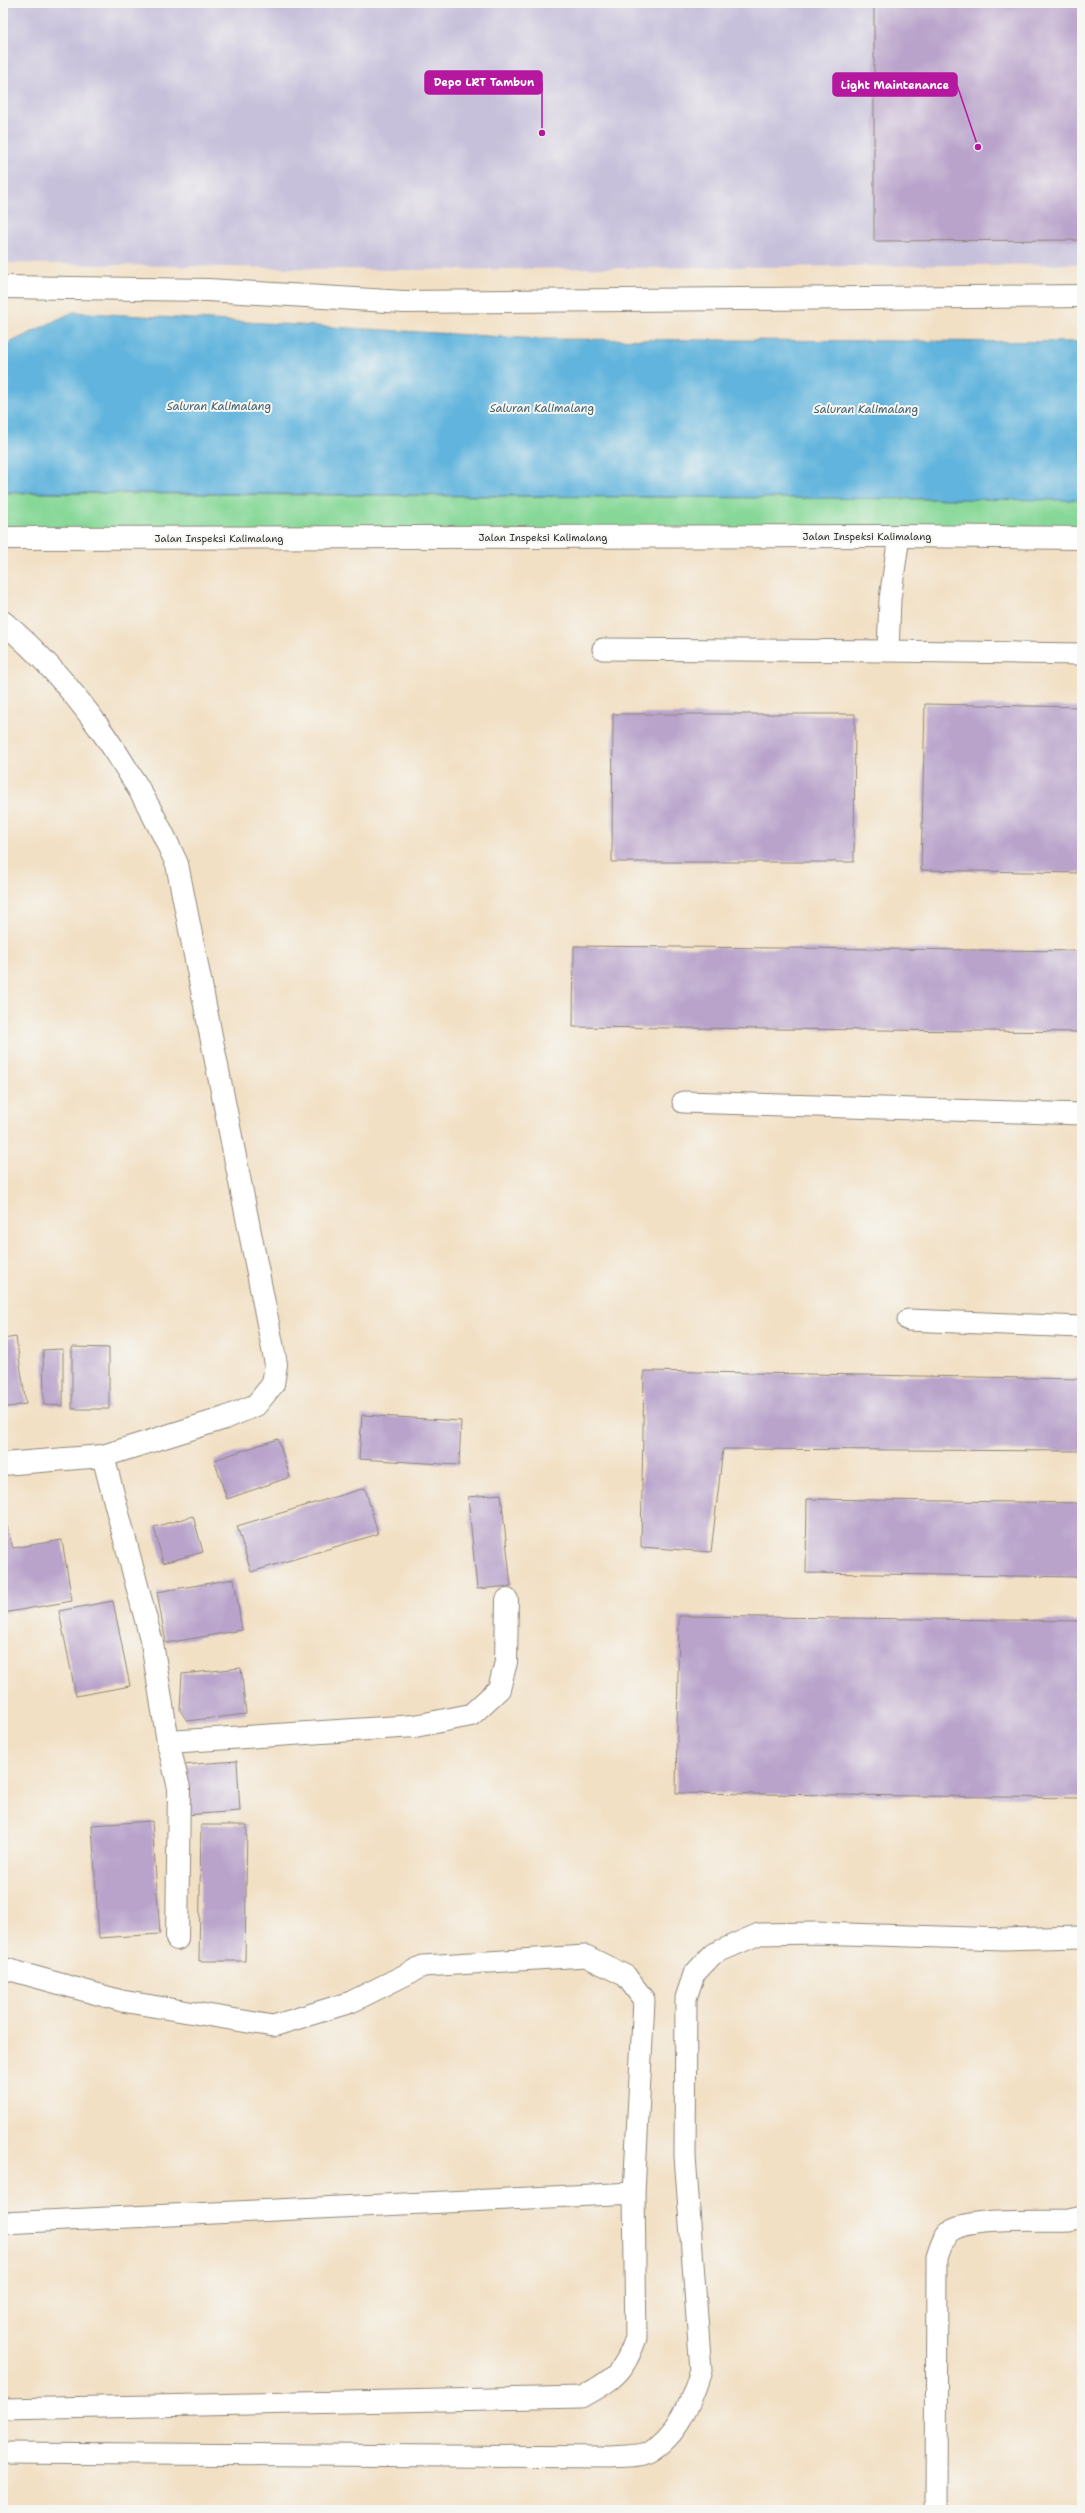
<svg xmlns="http://www.w3.org/2000/svg" width="1085" height="2513" font-family="'Shantell Sans',sans-serif">
	<style>
		.industrial { fill: #c6c0da }
		.green { fill: #87d898; stroke: #598262 }
		.water { fill: #61b4dd; stroke: #467084 }
		.building { fill: #b9a3cb }
		.lines { fill: none; stroke-linecap: round; stroke-linejoin: round }
		.lane-casing { stroke: #8e8678; stroke-width: 23 }
		.street-casing { stroke: #8e8678; stroke-width: 24 }
		.primary-casing { stroke: #8e8678; stroke-width: 24 }
		.lane { stroke: #fff; stroke-width: 21 }
		.street { stroke: #fff; stroke-width: 22 }
		.primary { stroke: #fff; stroke-width: 22 }
		.labels { text-anchor: middle; stroke-width: 4; stroke-linejoin: round; paint-order: stroke }
		.street-label { font-size: 10px; fill: #2b2b2b; stroke: #f6f6f2 }
		.water-label { font-size: 11px; font-style: italic; fill: #3e5b69; stroke: #f6f6f2 }
		.leader { fill: none; stroke: #b5179e; stroke-width: 1.5 }
		.callout-dot { fill: #b5179e; stroke: #f6f6f2; stroke-width: 1.5 }
		.callout { fill: #b5179e; stroke: #b5179e; stroke-width: 1.5 }
		.callout-label { font-size: 11px; text-anchor: middle; font-weight: bold; fill: #fff }
	</style>
	<rect width="100%" height="100%" fill="#f6f6f2"/>
	<filter id="ink" filterUnits="userSpaceOnUse"><feTurbulence type="fractalNoise" baseFrequency=".025" numOctaves="2"/><feDisplacementMap in="SourceGraphic" scale="8" xChannelSelector="R" yChannelSelector="G"/><feConvolveMatrix kernelMatrix="1 2 1 2 8 2 1 2 1" color-interpolation-filters="sRGB"/></filter>
	<filter id="wash" filterUnits="userSpaceOnUse"><feTurbulence type="fractalNoise" baseFrequency=".012" numOctaves="4" result="noise"/><feDisplacementMap in="SourceGraphic" scale="16" xChannelSelector="R" yChannelSelector="G"/><feGaussianBlur stdDeviation="0.9" result="paint"/><feColorMatrix in="noise" values="0 0 0 0 0 0 0 0 0 0 0 0 0 0 0 0 0 1.4 0 .05"/><feComposite in="paint" operator="in"/></filter>
	<g filter="url(#wash)">
		<rect width="100%" height="100%" fill="#f2e0c5"/>
		<!-- industrial -->
		<path class="industrial" d="M 3,3 L 1082,3 L 1082,264 L 394,270 L 3,263 Z"/>
		<!-- green -->
		<path class="green" d="M 3,493 L 1082,500 L 1082,538 L 3,538 Z"/>
		<!-- water -->
		<path class="water" d="M 73,312 L 539,339 L 1082,342 L 1082,500 L 3,492 L 3,346 Z"/>
		<g id="blocks">
			<!-- building -->
			<path class="building" d="M 874,3 L 1082,3 L 1082,240 L 874,241 Z
				M 925,704 L 1082,707 L 1082,873 L 921,870 Z
				M 613,714 L 855,714 L 854,862 L 612,862 Z
				M 574,946 L 1082,951 L 1082,1032 L 573,1027 Z
				M 16,1337 L 26,1404 L 3,1408 L 3,1339 Z
				M 72,1347 L 109,1348 L 109,1409 L 72,1409 Z
				M 63,1349 L 63,1406 L 44,1405 L 43,1350 Z
				M 644,1371 L 1082,1379 L 1082,1451 L 723,1449 L 711,1552 L 641,1547 Z
				M 362,1415 L 461,1421 L 459,1465 L 359,1459 Z
				M 278,1439 L 290,1477 L 227,1499 L 214,1460 Z
				M 365,1488 L 378,1534 L 251,1572 L 237,1526 Z
				M 501,1494 L 511,1586 L 477,1589 L 468,1497 Z
				M 807,1499 L 1082,1503 L 1082,1577 L 806,1573 Z
				M 193,1516 L 203,1552 L 163,1563 L 154,1527 Z
				M 7,1527 L 13,1548 L 62,1540 L 72,1601 L 3,1613 L 3,1529 Z
				M 234,1579 L 242,1630 L 166,1643 L 157,1592 Z
				M 113,1601 L 130,1686 L 76,1696 L 59,1611 Z
				M 679,1616 L 1082,1621 L 1082,1798 L 676,1793 Z
				M 241,1668 L 246,1714 L 187,1721 L 180,1710 L 182,1674 Z
				M 237,1761 L 240,1811 L 185,1815 L 182,1765 Z
				M 152,1821 L 160,1934 L 99,1938 L 92,1825 Z
				M 201,1825 L 247,1825 L 245,1961 L 199,1961 Z"/>
		</g>
	</g>
	<g filter="url(#ink)">
		<use href="#blocks" fill-opacity="0" stroke="#8e8678" stroke-width="1"/>
		<g class="lines">
			<defs>
				<path id="lane" d="M 603,649 L 888,651 L 890,599 L 899,536
					M 888,651 L 1082,654
					M 683,1102 L 1082,1114
					M 908,1320 L 1082,1327
					M 3,1968 L 122,2001 L 273,2026 L 351,2002 L 423,1966 L 586,1956 L 626,1976 L 644,2000 L 634,2193 L 636,2338 C 624,2373 614,2379 582,2397 L 3,2409
					M 3,2223 L 634,2193
					M 3,2453 L 609,2457 C 620,2456 639,2457 649,2452 C 679,2435 691,2402 701,2371 L 685,2156 L 686,1998 L 694,1974 L 713,1954 L 759,1934 L 814,1933 L 1004,1939 L 1082,1937
					M 936,2510 L 937,2257 C 940,2248 943,2236 952,2230 C 975,2217 1040,2221 1069,2220 L 1082,2217"/>
				<path id="street" d="M 3,287 L 208,290 L 404,302 L 1082,296
					M 3,622 C 77,684 138,776 177,864 L 276,1364 L 273,1384 L 256,1405 L 225,1418 L 103,1456 L 3,1464
					M 103,1456 L 152,1643 L 168,1742 L 179,1788 L 177,1939
					M 168,1742 L 415,1726 L 471,1715 L 499,1689 L 506,1662 L 507,1600"/>
				<path id="primary" d="M 3,538 L 899,536 L 1082,538"/>
			</defs>
			<!-- lane casing -->
			<use href="#lane" class="lane-casing"/>
			<!-- street casing -->
			<use href="#street" class="street-casing"/>
			<!-- primary casing -->
			<use href="#primary" class="primary-casing"/>
			<!-- lane -->
			<use href="#lane" class="lane"/>
			<!-- street -->
			<use href="#street" class="street"/>
			<!-- primary -->
			<use href="#primary" class="primary"/>
		</g>
	</g>
	<g class="labels">
		<!-- street labels -->
		<g class="street-label">
			<text x="867" y="540">Jalan Inspeksi Kalimalang</text>
			<text x="543" y="541">Jalan Inspeksi Kalimalang</text>
			<text x="219" y="542">Jalan Inspeksi Kalimalang</text>
		</g>
		<!-- water labels -->
		<g class="water-label">
			<text x="219" y="410">Saluran Kalimalang</text>
			<text x="542" y="412">Saluran Kalimalang</text>
			<text x="866" y="413">Saluran Kalimalang</text>
		</g>
	</g>
	<!-- callouts -->
	<path class="leader" d="M542 133L542 82M978 147L957 85"/>
	<g class="callout-dot">
		<circle cx="542" cy="133" r="4"/>
		<circle cx="978" cy="147" r="4"/>
	</g>
	<g class="callout">
		<rect x="425" y="71" width="117" height="23" rx="4"/>
		<rect x="833" y="73" width="124" height="23" rx="4"/>
	</g>
	<g class="callout-label">
		<text x="484" y="86">Depo LRT Tambun</text>
		<text x="895" y="89">Light Maintenance</text>
	</g>
	<!-- margin -->
	<rect width="1085" height="2513" fill="none" stroke="#f6f6f2" stroke-width="16"/>
</svg>
